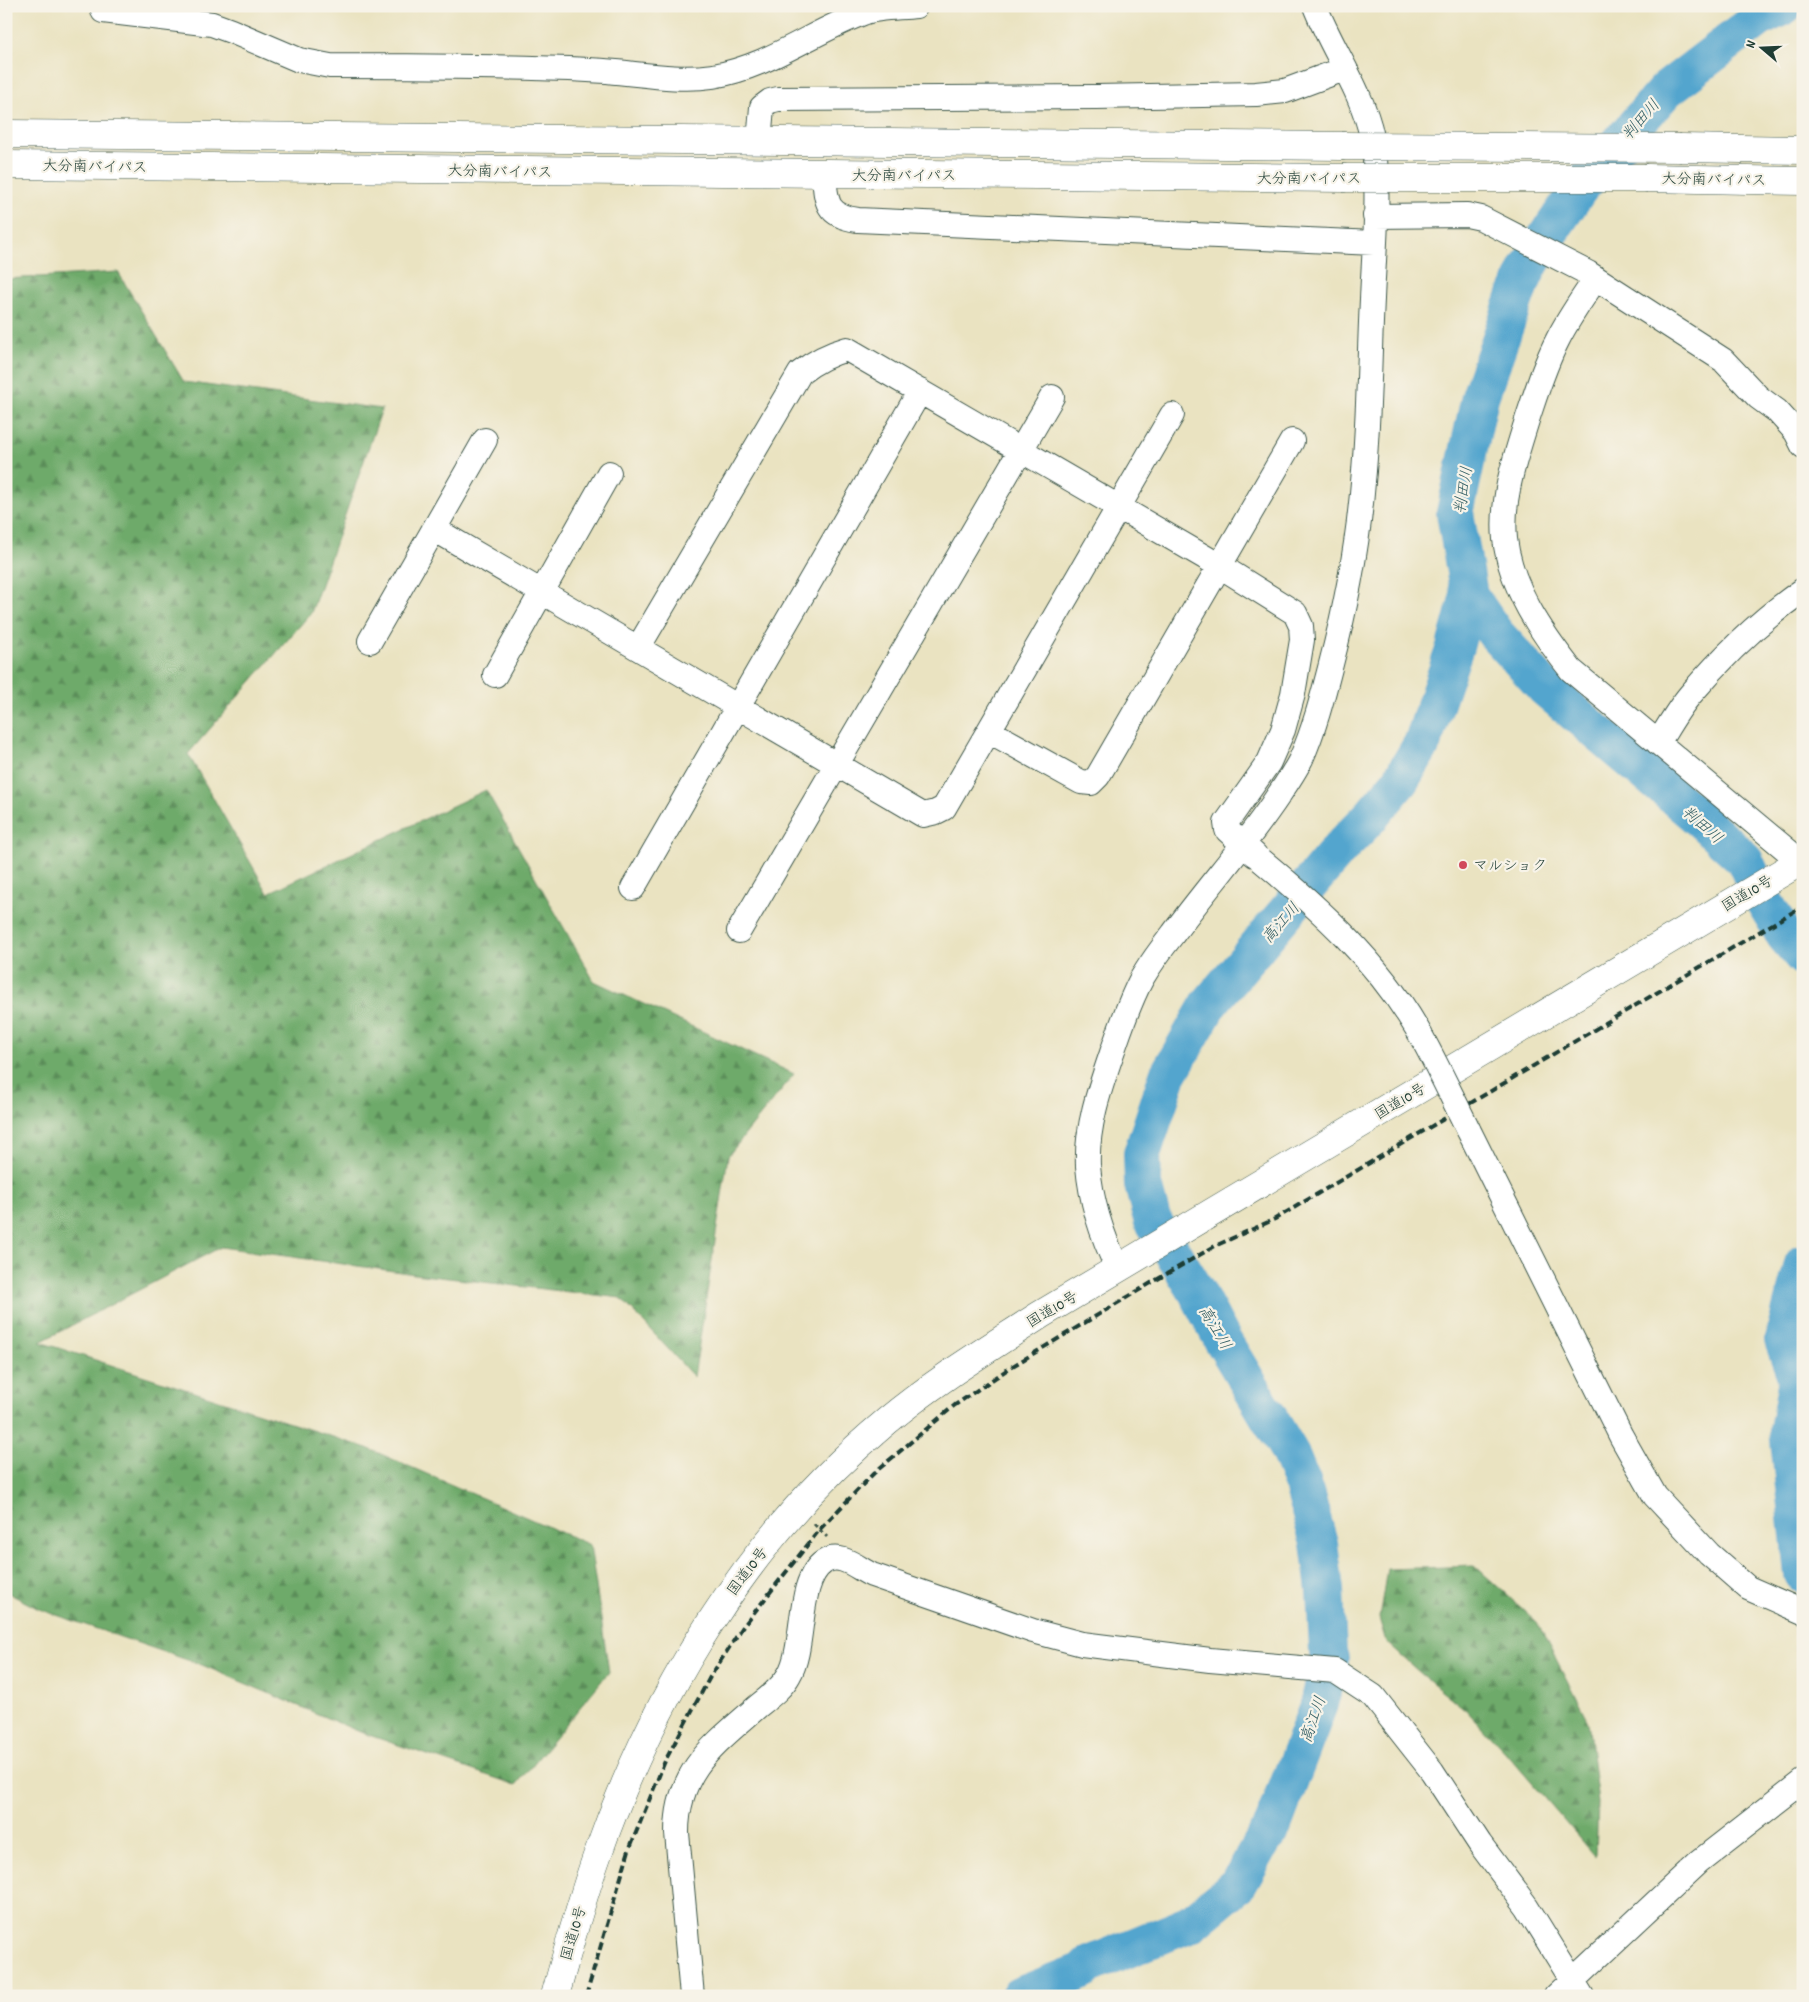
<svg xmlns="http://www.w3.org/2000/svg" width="1809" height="2002" font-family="Dekko,'Klee One',sans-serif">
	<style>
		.forest { fill: url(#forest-firs); stroke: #46744f }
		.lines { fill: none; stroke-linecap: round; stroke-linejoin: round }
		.river { stroke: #53a5ce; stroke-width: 38 }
		.minor-casing { stroke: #3d5649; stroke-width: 26 }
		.highway-casing { stroke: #3d5649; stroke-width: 29 }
		.path { stroke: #3d5649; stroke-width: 3; stroke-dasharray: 4 4; stroke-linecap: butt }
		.minor { stroke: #fff; stroke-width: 24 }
		.highway { stroke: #fff; stroke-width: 28 }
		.rail { stroke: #1f3d34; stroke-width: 4; stroke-dasharray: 8 4; stroke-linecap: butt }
		.minor-bridge-casing { stroke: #3d5649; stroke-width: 26; stroke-linecap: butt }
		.highway-bridge-casing { stroke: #3d5649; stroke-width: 29; stroke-linecap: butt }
		.minor-bridge { stroke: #fff; stroke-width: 24 }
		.highway-bridge { stroke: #fff; stroke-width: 28 }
		.poi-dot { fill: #d1495b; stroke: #f7f3e8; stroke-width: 2 }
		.labels { text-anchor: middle; stroke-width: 4.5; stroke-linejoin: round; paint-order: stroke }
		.street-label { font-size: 15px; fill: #1f3d34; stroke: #f7f3e8 }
		.poi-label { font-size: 15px; fill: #1f3d34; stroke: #f7f3e8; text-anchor: start }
		.water-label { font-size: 16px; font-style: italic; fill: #2f5c62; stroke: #f7f3e8 }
	</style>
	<defs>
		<pattern id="forest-firs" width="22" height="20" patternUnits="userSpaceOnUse" patternTransform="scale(1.25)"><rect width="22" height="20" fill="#6eaa6a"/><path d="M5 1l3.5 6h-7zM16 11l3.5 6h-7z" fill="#5a8c58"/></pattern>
	</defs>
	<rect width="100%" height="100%" fill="#f7f3e8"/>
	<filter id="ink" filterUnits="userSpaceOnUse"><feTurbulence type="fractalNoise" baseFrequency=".02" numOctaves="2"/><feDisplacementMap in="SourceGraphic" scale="10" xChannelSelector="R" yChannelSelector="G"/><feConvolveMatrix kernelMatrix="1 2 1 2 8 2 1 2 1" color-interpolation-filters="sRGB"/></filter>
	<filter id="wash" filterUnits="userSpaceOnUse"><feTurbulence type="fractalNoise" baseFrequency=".0096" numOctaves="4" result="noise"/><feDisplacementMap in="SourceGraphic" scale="20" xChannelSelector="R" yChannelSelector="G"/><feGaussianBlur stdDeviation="1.12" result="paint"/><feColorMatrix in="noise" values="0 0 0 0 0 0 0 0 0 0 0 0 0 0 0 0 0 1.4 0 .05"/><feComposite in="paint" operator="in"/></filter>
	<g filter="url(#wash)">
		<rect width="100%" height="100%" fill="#eae3c1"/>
		<!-- forest -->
		<path class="forest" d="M 118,272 L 184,382 L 382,409 L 311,613 L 188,754 L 268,893 L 486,790 L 594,981 L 794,1074 L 728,1156 L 694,1377 L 621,1298 L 422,1275 L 221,1247 L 40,1342 L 367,1448 L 590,1545 L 609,1672 L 516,1785 L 360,1732 L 202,1665 L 39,1609 L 6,1592 L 6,279 Z
			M 1475,1566 L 1537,1622 L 1588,1721 L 1598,1802 L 1596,1857 L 1506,1753 L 1466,1710 L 1419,1672 L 1386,1642 L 1379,1618 L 1387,1569 Z"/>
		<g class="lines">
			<!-- river -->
			<path class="river" d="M 1784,6 L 1760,18 L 1666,90 L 1579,189 L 1543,242 L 1528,268 L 1516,295 L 1480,397 L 1455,513 L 1469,595 L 1495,633 L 1545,688 L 1700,819 L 1744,859 L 1762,898 L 1785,936 L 1803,957
				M 1803,1264 L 1783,1340 L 1797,1379 L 1788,1430 L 1803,1574
				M 1019,1996 L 1083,1971 L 1087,1966 L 1191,1923 L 1239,1883 L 1264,1839 L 1270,1833 L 1319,1704 L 1330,1660 L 1328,1653 L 1325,1590 L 1319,1543 L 1303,1485 L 1289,1451 L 1223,1341 L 1197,1292 L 1152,1219 L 1143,1185 L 1142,1154 L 1168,1075 L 1209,1004 L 1276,924 L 1341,847 L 1371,816 L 1400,781 L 1422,744 L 1455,647 L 1469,595"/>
		</g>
	</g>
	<g filter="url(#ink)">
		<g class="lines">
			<defs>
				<path id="minor" d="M 103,11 L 212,24 L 231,31 L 299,60 L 330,66 C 416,66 502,66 588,70 C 629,71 672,82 713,76 C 768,67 812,32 863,13 C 878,7 899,8 916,6
					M 759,142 L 762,107 L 770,101 L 778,99 L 1096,97 L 1256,94 L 1285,91 L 1344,69
					M 824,175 C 826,203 827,216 858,220 L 1374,243
					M 1375,216 L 1467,215 L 1481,218 L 1588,273 L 1723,360 L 1758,397 L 1777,411 L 1796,432 L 1803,446
					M 1596,278 C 1583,298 1569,317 1558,339 C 1545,364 1537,390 1528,417 C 1516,456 1501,497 1505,539 C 1511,588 1541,632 1571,670 L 1800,861 L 1803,866
					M 434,529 L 923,815 L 936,812 L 944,808 L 1172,415
					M 370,641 L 485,440
					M 638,648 L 800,373 C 815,361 829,354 847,349 L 1220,566 L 1295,613 L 1301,626 L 1302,640 L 1293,694 L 1283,730 L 1269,762 L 1226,823 L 1227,830 L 1255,855
					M 495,675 L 609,473
					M 989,731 L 1081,782 L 1091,783 L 1098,776 L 1292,441
					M 1658,743 C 1668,727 1678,709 1690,695 C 1722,657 1763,618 1803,590
					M 633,888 L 920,391
					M 739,931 L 1052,397
					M 1468,1129 L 1621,1436 L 1655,1496 L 1709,1554 L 1748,1588 L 1803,1612
					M 1118,1269 C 1102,1236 1091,1203 1088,1166 C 1086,1125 1101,1085 1114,1047 C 1122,1024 1130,1000 1142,978 C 1151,963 1162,948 1173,934 C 1205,890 1241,850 1272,805 C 1282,790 1293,775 1301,759 C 1314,730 1322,699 1330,668 C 1346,607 1358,545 1363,482 C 1369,421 1369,360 1372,299 C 1374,249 1381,185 1372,137 C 1362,90 1332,50 1315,6
					M 692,1996 L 677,1833 C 677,1770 714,1745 757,1707 C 768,1698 782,1688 789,1675 C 806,1647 796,1580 824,1562 C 841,1551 858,1569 872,1575 L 1033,1631 L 1082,1644 L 1210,1660 L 1335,1671 L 1373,1696 L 1432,1771 L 1480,1844 L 1527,1907 L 1582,1996
					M 1556,1996 L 1699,1862 L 1803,1781"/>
				<path id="highway" d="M 6,134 L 1342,146
					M 1681,148 L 1803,150
					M 6,165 L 1343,178
					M 1647,178 L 1803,181
					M 555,1996 C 568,1950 580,1904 596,1859 C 654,1693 750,1534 887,1421 C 935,1381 988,1349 1040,1315 L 1803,860"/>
			</defs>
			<!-- minor casing -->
			<use href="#minor" class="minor-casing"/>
			<!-- highway casing -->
			<use href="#highway" class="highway-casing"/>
			<!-- path -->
			<path class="path" d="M 814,1524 L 827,1537"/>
			<!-- minor -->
			<use href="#minor" class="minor"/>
			<!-- highway -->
			<use href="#highway" class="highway"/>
			<!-- rail -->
			<path class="rail" d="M 586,1996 L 629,1850 L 665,1761 L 710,1677 L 742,1628 L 820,1529 L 874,1473 L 955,1405 L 1011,1367 L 1151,1283 L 1217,1245 L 1275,1219 L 1803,906"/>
			<defs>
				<path id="minor-bridge" d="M 1261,860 C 1320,909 1377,961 1416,1027 C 1435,1060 1451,1095 1468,1129"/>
				<path id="highway-bridge" d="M 1342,146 L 1681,148
					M 1343,178 L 1647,178"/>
			</defs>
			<!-- minor-bridge casing -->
			<use href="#minor-bridge" class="minor-bridge-casing"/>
			<!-- highway-bridge casing -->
			<use href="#highway-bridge" class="highway-bridge-casing"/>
			<!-- minor-bridge -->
			<use href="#minor-bridge" class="minor-bridge"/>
			<!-- highway-bridge -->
			<use href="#highway-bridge" class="highway-bridge"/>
		</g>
	</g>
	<!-- markers -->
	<circle class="poi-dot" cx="1463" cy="865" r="5"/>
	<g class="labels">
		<!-- street labels -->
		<g class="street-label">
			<text transform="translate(95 166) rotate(1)" y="5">大分南バイパス</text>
			<text transform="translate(500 171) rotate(1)" y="5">大分南バイパス</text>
			<text x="904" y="180">大分南バイパス</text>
			<text x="1309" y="183">大分南バイパス</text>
			<text transform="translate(1714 179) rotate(1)" y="5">大分南バイパス</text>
			<text transform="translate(1747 893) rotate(-31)" y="5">国道10号</text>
			<text transform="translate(1400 1101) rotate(-31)" y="5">国道10号</text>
			<text transform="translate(1052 1309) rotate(-31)" y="5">国道10号</text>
			<text transform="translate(747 1571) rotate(-53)" y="5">国道10号</text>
			<text transform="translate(573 1933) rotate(-74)" y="5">国道10号</text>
		</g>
		<!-- poi labels -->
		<g class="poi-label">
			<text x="1473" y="870">マルショク</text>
		</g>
		<!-- water labels -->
		<g class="water-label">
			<text transform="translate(1640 119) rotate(-49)" y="6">判田川</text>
			<text transform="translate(1462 490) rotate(-81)" y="6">判田川</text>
			<text transform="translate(1703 824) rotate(41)" y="6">判田川</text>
			<text transform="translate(1280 922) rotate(-49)" y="6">高江川</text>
			<text transform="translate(1216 1327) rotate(59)" y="6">高江川</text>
			<text transform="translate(1312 1719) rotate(-71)" y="6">高江川</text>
		</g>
	</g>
	<!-- margin -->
	<rect width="1809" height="2002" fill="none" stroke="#f7f3e8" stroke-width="25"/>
	<!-- north arrow -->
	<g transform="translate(1762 48) rotate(289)" stroke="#f7f3e8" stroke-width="4" paint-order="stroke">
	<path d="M0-4L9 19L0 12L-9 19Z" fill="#1f3d34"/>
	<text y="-8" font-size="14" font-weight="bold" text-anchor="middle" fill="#1f3d34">N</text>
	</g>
</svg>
